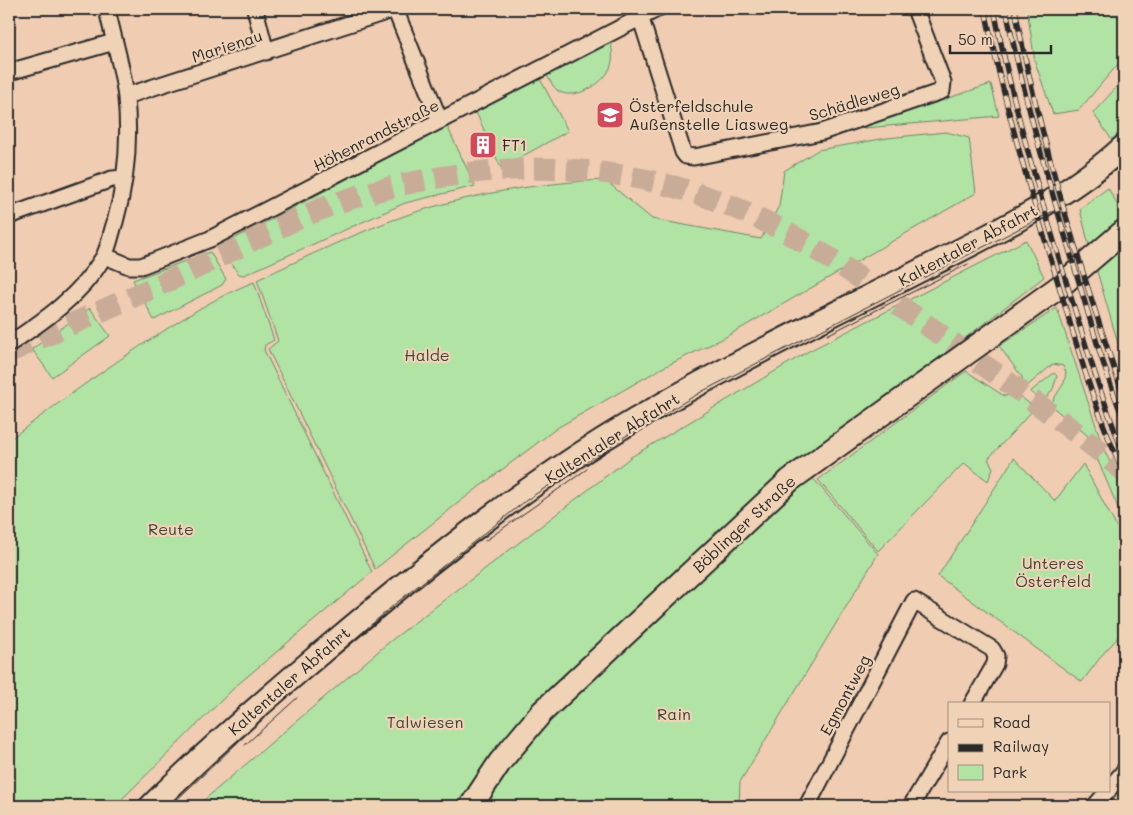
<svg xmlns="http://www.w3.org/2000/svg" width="1133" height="815" font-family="Mali,sans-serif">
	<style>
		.green { fill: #b0e3a4; stroke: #6e8768 }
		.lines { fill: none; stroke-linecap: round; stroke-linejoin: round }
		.secondary-tunnel { stroke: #c8ac97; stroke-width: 22; stroke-dasharray: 22 11; stroke-linecap: butt }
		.street-casing { stroke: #2b2b2b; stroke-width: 19 }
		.secondary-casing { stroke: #2b2b2b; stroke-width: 26 }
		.street { stroke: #f0d2b6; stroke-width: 15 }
		.secondary { stroke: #f0d2b6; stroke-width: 22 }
		.tram { stroke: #2b2b2b; stroke-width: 1 }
		.rail-casing { stroke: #2b2b2b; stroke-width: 5.5 }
		.rail { stroke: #f0d2b6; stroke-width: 4; stroke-dasharray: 11; stroke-linecap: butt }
		.labels { text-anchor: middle; stroke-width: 4.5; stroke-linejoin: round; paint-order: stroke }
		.street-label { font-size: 16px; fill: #2b2b2b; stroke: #f0d2b6 }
		.poi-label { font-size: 16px; fill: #2b2b2b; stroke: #f0d2b6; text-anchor: start }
		.park-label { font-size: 16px; fill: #3f473d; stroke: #f0d2b6 }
	</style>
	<rect width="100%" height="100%" fill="#efccb2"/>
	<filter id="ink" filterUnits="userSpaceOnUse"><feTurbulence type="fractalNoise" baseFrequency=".02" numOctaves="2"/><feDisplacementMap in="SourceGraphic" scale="10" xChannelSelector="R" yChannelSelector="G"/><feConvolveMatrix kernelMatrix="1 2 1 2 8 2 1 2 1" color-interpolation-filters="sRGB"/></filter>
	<g filter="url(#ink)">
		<!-- green -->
		<path class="green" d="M 1027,9 L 1124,9 L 1124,57 L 1079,110 L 1053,114 L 1035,62 Z
			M 611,42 C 612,51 614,59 610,68 C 603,85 574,101 558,91 C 553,87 550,80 546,75 Z
			M 540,79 L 568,131 L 501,168 L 476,112 Z
			M 1124,79 L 1124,127 L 1112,140 L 1093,113 Z
			M 991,84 L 999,116 L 854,129 Z
			M 447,126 L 475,186 L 405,203 L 244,275 L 239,274 L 219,247 Z
			M 946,132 L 969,138 L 976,193 L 724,338 L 662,368 L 557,428 L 458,503 L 375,569 L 268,349 L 278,341 L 257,280 C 306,257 355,233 407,215 C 469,194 539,183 605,180 L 652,219 L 761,239 L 779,206 L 784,171 L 818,150 L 887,138 Z
			M 1108,188 L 1124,216 L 1089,246 L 1080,209 Z
			M 1026,240 L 1044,277 L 898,390 L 805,469 L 878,554 L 740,782 L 739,806 L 197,806 L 388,643 L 631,457 L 809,351 Z
			M 1124,244 L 1124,364 L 1096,268 Z
			M 210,252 L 226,279 L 222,285 L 154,320 L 133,280 Z
			M 254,282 L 274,340 L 265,345 L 264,350 L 372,572 L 237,685 L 115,806 L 9,806 L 9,440 C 58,403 107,367 159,334 C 190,314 220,295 254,282 Z
			M 90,308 L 110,336 L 52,377 L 32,349 Z
			M 1057,308 L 1103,447 L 1124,493 L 1124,522 L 1087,435 L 1050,405 L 1064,383 L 1066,372 L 1063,366 L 1053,364 L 1026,387 L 1023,385 L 1022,377 L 999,346 Z
			M 966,371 L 1004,396 L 1017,394 L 1035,408 L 988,459 L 993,468 L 988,481 L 964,463 L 878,551 L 818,480 Z
			M 1054,373 L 1057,376 L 1053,389 L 1044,401 L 1030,392 Z
			M 1014,458 L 1055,501 L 1083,464 L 1124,541 L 1124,631 L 1102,655 L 1082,682 L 938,576 Z"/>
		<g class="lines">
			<!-- secondary-tunnel -->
			<path class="secondary-tunnel" d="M 9,352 C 71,324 134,297 196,268 C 248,243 300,214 355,197 C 491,157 626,156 756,217 C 816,245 870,285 924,323 C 992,371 1060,418 1124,471"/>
			<defs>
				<path id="street" d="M 255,9 L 266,52
					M 395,9 L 440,121
					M 641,19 L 683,152 L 686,156 L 694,157 L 822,132 L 942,91 L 943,82 L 915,9
					M 9,72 L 114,42
					M 126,96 L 395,9
					M 9,216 L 112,179 L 124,178
					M 105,256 L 129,266 L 141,266 L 210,239 L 657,9
					M 9,344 C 45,320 80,296 103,258 C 109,248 111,233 115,222 C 126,183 130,139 126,98 C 123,68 113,38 107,9
					M 1109,789 L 1124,771
					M 807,806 L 914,601 L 992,649 L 996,656 L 995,664 L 972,704
					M 911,806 L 949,742
					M 1095,806 L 1108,791"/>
				<path id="secondary" d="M 151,806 C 207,750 267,698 328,647 C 430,561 537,475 654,409 C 741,359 833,315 923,269 C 994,233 1065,200 1124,146
					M 471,806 L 500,762 L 542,712 L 790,480 L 1059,287 L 1124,231"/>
			</defs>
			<!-- street casing -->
			<use href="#street" class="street-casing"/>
			<!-- secondary casing -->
			<use href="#secondary" class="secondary-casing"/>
			<!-- street -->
			<use href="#street" class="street"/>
			<!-- secondary -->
			<use href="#secondary" class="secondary"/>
			<!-- tram -->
			<path class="tram" d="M 827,335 L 968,264
				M 485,541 L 587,469
				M 245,745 L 297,698
				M 170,806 L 267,715 L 395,604 L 528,499 L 626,436 L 703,391 L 1073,201 L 1124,164"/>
			<defs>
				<path id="rail" d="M 985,9 C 1003,99 1029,188 1056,276 C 1076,342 1094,410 1124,473
					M 994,9 C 1010,93 1034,175 1059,258 C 1079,323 1098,389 1123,452
					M 1006,9 C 1023,94 1047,178 1073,262 C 1089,315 1103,369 1124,420
					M 1015,9 C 1040,140 1081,271 1124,398"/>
			</defs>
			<!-- rail casing -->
			<use href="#rail" class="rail-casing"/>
			<!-- rail -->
			<use href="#rail" class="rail"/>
		</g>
	</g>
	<!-- icons -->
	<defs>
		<symbol id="school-square" viewBox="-11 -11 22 22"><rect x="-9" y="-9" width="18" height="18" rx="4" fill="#d1495b" stroke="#f0d2b6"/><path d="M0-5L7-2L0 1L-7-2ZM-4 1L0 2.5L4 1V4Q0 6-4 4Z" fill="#fff"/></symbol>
		<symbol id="building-square" viewBox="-11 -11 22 22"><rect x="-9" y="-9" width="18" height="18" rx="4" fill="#d1495b" stroke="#f0d2b6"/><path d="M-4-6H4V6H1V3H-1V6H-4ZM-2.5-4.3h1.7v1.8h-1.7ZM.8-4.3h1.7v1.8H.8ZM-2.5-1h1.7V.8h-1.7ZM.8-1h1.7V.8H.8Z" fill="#fff"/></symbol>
	</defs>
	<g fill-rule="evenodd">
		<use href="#school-square" x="594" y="99" width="32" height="32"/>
		<use href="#building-square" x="467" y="129" width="32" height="32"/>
	</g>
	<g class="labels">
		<!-- street labels -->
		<g class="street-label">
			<text transform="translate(227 46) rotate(-18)" y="6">Marienau</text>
			<text transform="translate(854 102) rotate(-17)" y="6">Schädleweg</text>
			<text transform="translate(376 135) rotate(-27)" y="6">Höhenrandstraße</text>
			<text transform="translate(968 245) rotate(-28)" y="6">Kaltentaler Abfahrt</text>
			<text transform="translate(612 438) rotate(-32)" y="6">Kaltentaler Abfahrt</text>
			<text transform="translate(744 524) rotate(-43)" y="6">Böblinger Straße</text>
			<text transform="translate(289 681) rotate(-41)" y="6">Kaltentaler Abfahrt</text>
			<text transform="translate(845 695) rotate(-62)" y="6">Egmontweg</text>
		</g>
		<!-- poi labels -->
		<g class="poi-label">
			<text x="629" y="112">Österfeldschule<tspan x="629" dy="18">Außenstelle Liasweg</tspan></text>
			<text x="502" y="151">FT1</text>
		</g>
		<!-- park labels -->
		<g class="park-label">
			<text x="427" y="361">Halde</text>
			<text x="171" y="535">Reute</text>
			<text x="1053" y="569">Unteres<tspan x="1053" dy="18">Österfeld</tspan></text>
			<text x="674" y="720">Rain</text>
			<text x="425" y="728">Talwiesen</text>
		</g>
	</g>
	<!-- margin -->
	<rect width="1133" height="815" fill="none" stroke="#f0d2b6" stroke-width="30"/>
	<rect x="15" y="15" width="1103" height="785" fill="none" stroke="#2b2b2b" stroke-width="2" filter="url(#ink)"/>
	<!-- legend -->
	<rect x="948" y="702" width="162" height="90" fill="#f0d2b6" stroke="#a18f7e"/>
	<rect x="958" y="719" width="25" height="8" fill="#f0d2b6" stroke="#a18f7e"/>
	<text x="993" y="728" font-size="15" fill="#2b2b2b">Road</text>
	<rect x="958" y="744" width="25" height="8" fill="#2b2b2b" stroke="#a18f7e"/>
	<text x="993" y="752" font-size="15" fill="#2b2b2b">Railway</text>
	<rect x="958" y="765" width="25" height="15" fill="#b0e3a4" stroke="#a18f7e"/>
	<text x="993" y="778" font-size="15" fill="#2b2b2b">Park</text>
	<!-- scale -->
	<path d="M950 45v8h101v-8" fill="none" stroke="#2b2b2b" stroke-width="2.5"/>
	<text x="958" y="45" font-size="15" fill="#2b2b2b" stroke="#f0d2b6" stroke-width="4" paint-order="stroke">50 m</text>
</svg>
